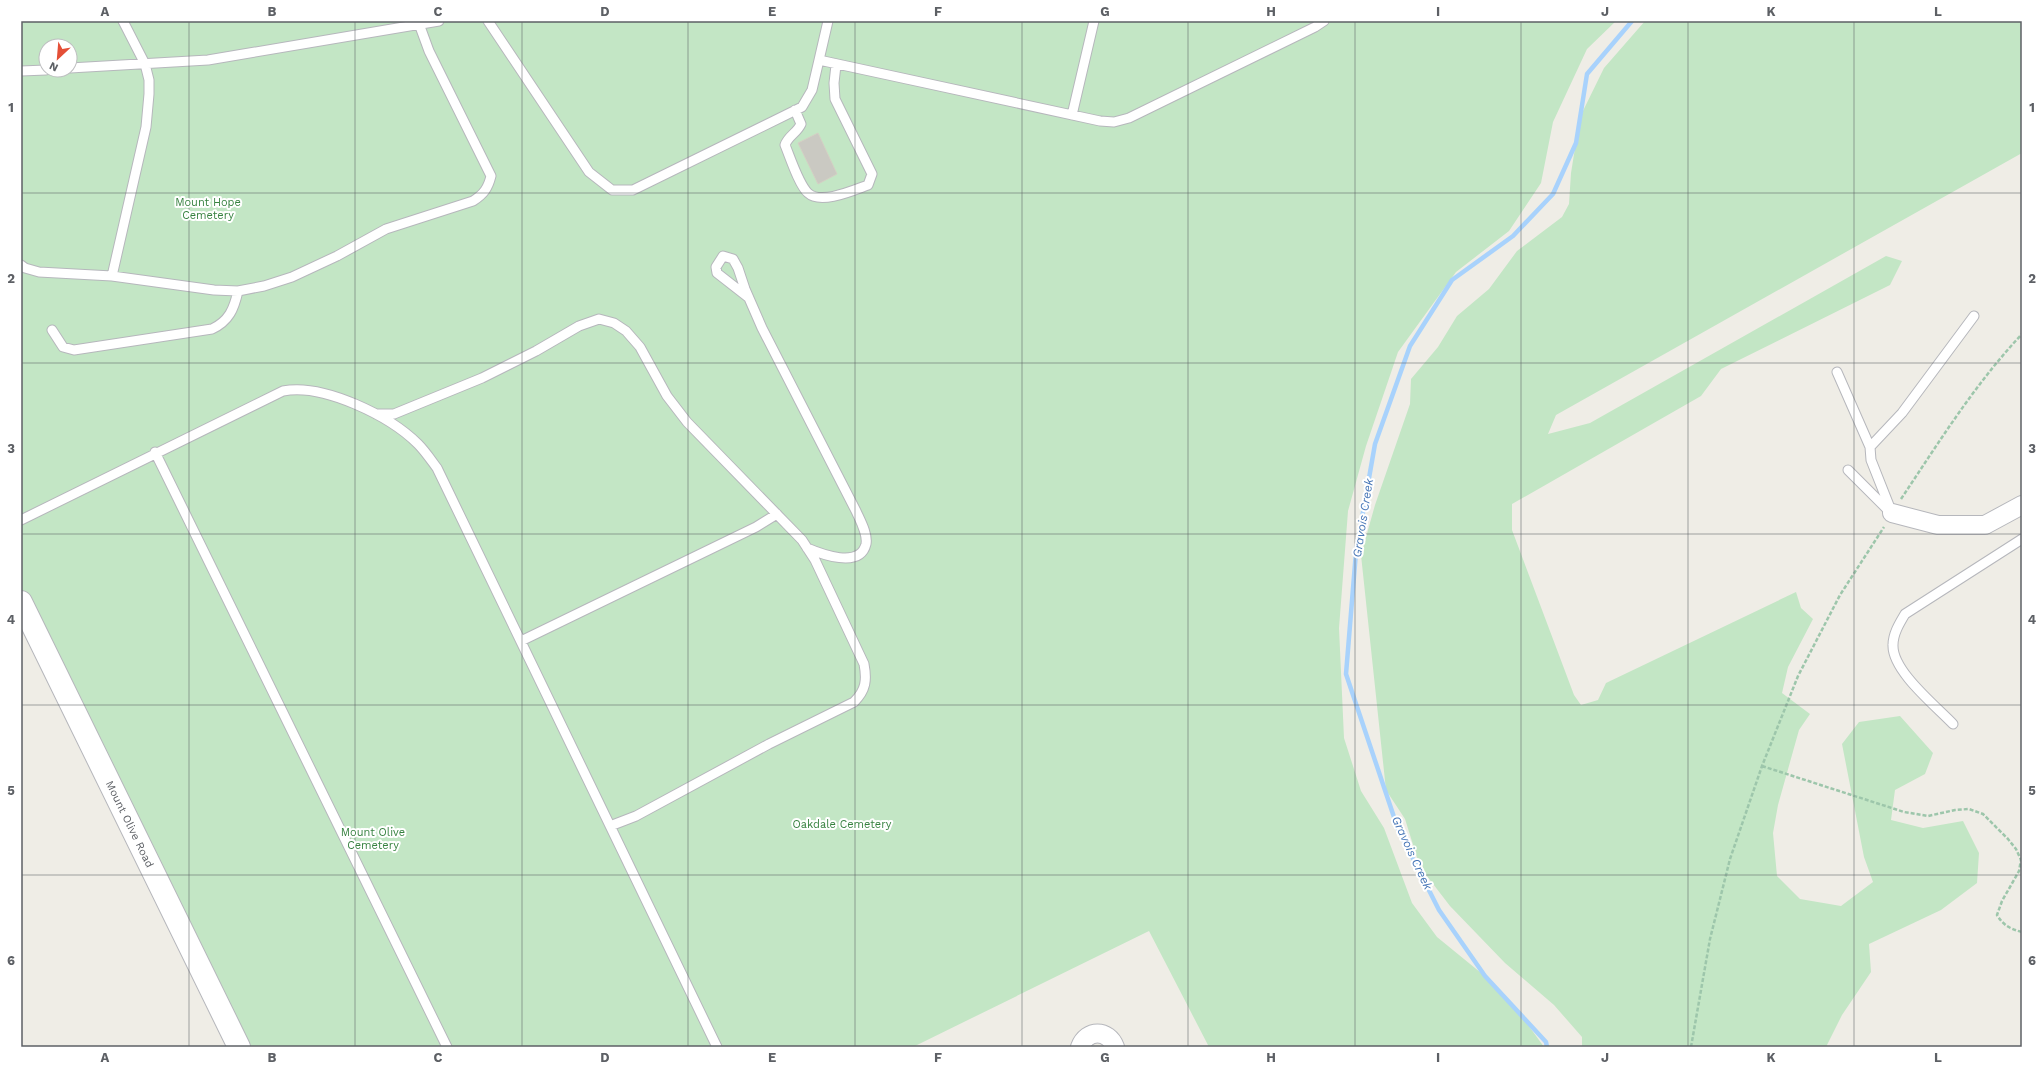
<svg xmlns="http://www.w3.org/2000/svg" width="2043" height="1068" font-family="'Work Sans',sans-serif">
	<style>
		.green { fill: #c3e6c5; fill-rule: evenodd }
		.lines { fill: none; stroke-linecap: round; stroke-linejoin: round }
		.stream { stroke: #a8d2fc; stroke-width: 4.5 }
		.building { fill: #cac9c2; stroke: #d4d0c4 }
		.service-casing { stroke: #b6b7bc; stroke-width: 11 }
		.minor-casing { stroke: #b6b7bc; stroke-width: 20 }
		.tertiary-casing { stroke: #b6b7bc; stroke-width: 24 }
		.path { stroke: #9dc6ab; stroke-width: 2.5; stroke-dasharray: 4 2; stroke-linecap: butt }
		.service { stroke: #fff; stroke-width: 9 }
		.minor { stroke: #fff; stroke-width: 18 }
		.tertiary { stroke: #fff; stroke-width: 22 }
		.grid { fill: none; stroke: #5d6065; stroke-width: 1; stroke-opacity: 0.55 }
		.labels { text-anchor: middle; stroke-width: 4; stroke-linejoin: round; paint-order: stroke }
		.park-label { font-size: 11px; fill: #378240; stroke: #fff }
		.street-label { font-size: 11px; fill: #5d6065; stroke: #fff }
		.water-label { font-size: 12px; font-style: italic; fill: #4877b7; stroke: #fff }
		.neatline { fill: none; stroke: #5d6065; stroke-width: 1.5 }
		.grid-label { font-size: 13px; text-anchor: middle; font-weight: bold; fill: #5d6065 }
	</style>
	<rect width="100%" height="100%" fill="#efede6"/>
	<!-- green -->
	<path class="green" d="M 21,21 L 1616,21 L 1587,49 L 1553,122 L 1541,183 L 1509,231 L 1456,272 L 1398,352 L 1366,446 L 1348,511 L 1339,628 L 1344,738 L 1361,791 L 1384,828 L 1412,903 L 1437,937 L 1486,977 L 1518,1011 L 1544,1047 L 1209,1047 L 1149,931 L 913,1047 L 245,1047 L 21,590 ZM 46,46 L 70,46 L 70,70 L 46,70 Z
		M 1645,21 L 2022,21 L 2022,153 L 1556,415 L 1548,434 L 1590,423 L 1886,256 L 1902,261 L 1890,285 L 1721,369 L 1701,396 L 1512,504 L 1512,530 L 1574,695 L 1581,705 L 1598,700 L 1606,683 L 1796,592 L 1801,608 L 1813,619 L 1788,667 L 1782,693 L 1810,714 L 1799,730 L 1778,805 L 1773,833 L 1777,876 L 1800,899 L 1841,906 L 1873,882 L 1864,857 L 1842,744 L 1859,722 L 1900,716 L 1933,753 L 1925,774 L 1895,790 L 1891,820 L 1923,828 L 1963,821 L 1979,853 L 1977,883 L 1941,910 L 1869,944 L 1871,972 L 1842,1015 L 1826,1047 L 1582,1047 L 1582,1037 L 1554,1005 L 1505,963 L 1450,906 L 1420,867 L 1405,819 L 1386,790 L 1361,555 L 1375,505 L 1410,404 L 1411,379 L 1438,347 L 1457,316 L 1489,289 L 1517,251 L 1562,217 L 1569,204 L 1571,173 L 1580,117 L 1604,68 Z"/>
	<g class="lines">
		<!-- stream -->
		<path class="stream" d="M 1547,1047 L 1546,1042 L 1485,976 L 1439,910 L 1398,829 L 1346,674 L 1356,552 L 1375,444 L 1410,346 L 1452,280 L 1513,236 L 1553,194 L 1576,143 L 1587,74 L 1632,21"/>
	</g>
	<!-- building -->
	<path class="building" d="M 818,133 L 837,174 L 818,184 L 798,143 Z"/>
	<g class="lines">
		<defs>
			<path id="service" d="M 488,21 L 589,172 L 612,190 L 633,190 L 802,107 L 812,90 L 819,60
				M 828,21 L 819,60 L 1100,121 L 1114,122 L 1129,118 L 1315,27 L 1324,21
				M 70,68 L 208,60 L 439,21
				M 21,71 L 46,70
				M 795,110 L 801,124 C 797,133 788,136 785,145 C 790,157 799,185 808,193 C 821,205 854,190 868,185 L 872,174 L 835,99 L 834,83 L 836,65
				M 1072,115 L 1094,21
				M 21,265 L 25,268 L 39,272 L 112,276 L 214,290 L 238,291 L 264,286 L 292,277 L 337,256 L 386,229 L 473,201 C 484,194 488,188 491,176 L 429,51 L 418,21
				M 112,276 L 146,127 L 149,94 L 149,80 L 145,64 L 123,21
				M 749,298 L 717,273 L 716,267 L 723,256 L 733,259 L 738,268 L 745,289 L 762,328 L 856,511 C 860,520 868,534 866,544 C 860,569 821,554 807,548
				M 52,330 L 63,347 L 74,350 L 212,329 C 229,321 234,309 238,291
				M 1837,372 L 1870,447 L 1871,460 L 1892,513
				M 376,414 L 394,414 L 482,378 L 536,351 L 579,326 L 599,319 L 614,323 L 626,331 L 640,347 L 667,396 L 687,422 L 802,540 L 815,560 L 864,664 C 867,680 866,690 854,702 L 769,744 L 636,816 L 610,826
				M 1870,447 L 1902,413 L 1974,316
				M 155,452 L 447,1047
				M 1848,470 L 1888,510
				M 21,520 L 283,391 C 323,383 390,416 418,444 C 425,451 431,460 437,468 L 717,1047
				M 521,641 L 756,527 L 777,514
				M 1953,724 C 1936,706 1892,671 1893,645 C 1893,634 1899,624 1905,614 L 2022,539"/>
			<path id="minor" d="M 1892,513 L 1938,525 L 1985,525 L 2022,505
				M 1080,1047 C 1087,1029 1108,1029 1115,1047"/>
			<path id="tertiary" d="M 21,602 L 239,1047"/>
		</defs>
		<!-- service casing -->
		<use href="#service" class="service-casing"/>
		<!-- minor casing -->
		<use href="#minor" class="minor-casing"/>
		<!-- tertiary casing -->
		<use href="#tertiary" class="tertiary-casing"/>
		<!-- path -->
		<path class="path" d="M 1901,499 C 1939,442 1975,384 2022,334
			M 1762,766 L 1904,812 L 1928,816 L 1955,810 L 1969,809 L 1983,814 L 2008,839 L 2016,849 L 2021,860 L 2019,871 L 2002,901 L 1997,915 C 2003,925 2010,929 2022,932
			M 1691,1047 L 1710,939 L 1730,859 L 1762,766 L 1798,676 L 1840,595 L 1884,527"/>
		<!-- service -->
		<use href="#service" class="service"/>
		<!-- minor -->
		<use href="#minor" class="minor"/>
		<!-- tertiary -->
		<use href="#tertiary" class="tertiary"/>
	</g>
	<!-- grid -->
	<path class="grid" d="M 189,21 L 189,1047M 355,21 L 355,1047M 522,21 L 522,1047M 688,21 L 688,1047M 855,21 L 855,1047M 1022,21 L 1022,1047M 1188,21 L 1188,1047M 1355,21 L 1355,1047M 1521,21 L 1521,1047M 1688,21 L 1688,1047M 1854,21 L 1854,1047M 21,193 L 2022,193M 21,363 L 2022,363M 21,534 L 2022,534M 21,705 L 2022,705M 21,875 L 2022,875"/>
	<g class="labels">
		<!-- park labels -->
		<g class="park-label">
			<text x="208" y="206">Mount Hope<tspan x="208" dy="13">Cemetery</tspan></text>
			<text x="842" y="828">Oakdale Cemetery</text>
			<text x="373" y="836">Mount Olive<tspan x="373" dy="13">Cemetery</tspan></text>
		</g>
		<!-- street labels -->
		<g class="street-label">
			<text transform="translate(130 824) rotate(64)" y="4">Mount Olive Road</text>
		</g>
		<!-- water labels -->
		<g class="water-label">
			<text transform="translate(1363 518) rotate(-81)" y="4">Gravois Creek</text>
			<text transform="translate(1412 853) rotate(65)" y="4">Gravois Creek</text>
		</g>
	</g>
	<!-- border -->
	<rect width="2043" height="1068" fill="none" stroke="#ffffff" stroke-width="44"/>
	<!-- north arrow -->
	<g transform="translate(58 58) rotate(206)"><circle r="19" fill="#ffffff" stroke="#bebfc1"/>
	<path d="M0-3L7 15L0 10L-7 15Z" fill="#e44f37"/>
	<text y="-6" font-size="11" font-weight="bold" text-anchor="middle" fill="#5d6065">N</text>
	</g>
	<rect x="22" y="22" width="1999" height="1024" class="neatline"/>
	<g class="grid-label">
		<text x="105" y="16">A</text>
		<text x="272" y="16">B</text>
		<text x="438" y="16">C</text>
		<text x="605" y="16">D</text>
		<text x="772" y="16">E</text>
		<text x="938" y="16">F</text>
		<text x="1105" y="16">G</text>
		<text x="1271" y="16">H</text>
		<text x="1438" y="16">I</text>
		<text x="1605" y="16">J</text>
		<text x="1771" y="16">K</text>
		<text x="1938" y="16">L</text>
		<text x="11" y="112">1</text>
		<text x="2032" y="112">1</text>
		<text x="11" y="283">2</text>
		<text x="2032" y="283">2</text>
		<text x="11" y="453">3</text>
		<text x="2032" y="453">3</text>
		<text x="11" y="624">4</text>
		<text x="2032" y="624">4</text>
		<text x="11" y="795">5</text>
		<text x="2032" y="795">5</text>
		<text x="11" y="965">6</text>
		<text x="2032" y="965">6</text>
		<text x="105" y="1062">A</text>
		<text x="272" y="1062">B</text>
		<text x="438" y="1062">C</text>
		<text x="605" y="1062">D</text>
		<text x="772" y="1062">E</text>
		<text x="938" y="1062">F</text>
		<text x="1105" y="1062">G</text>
		<text x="1271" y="1062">H</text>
		<text x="1438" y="1062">I</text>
		<text x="1605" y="1062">J</text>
		<text x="1771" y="1062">K</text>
		<text x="1938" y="1062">L</text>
	</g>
</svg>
